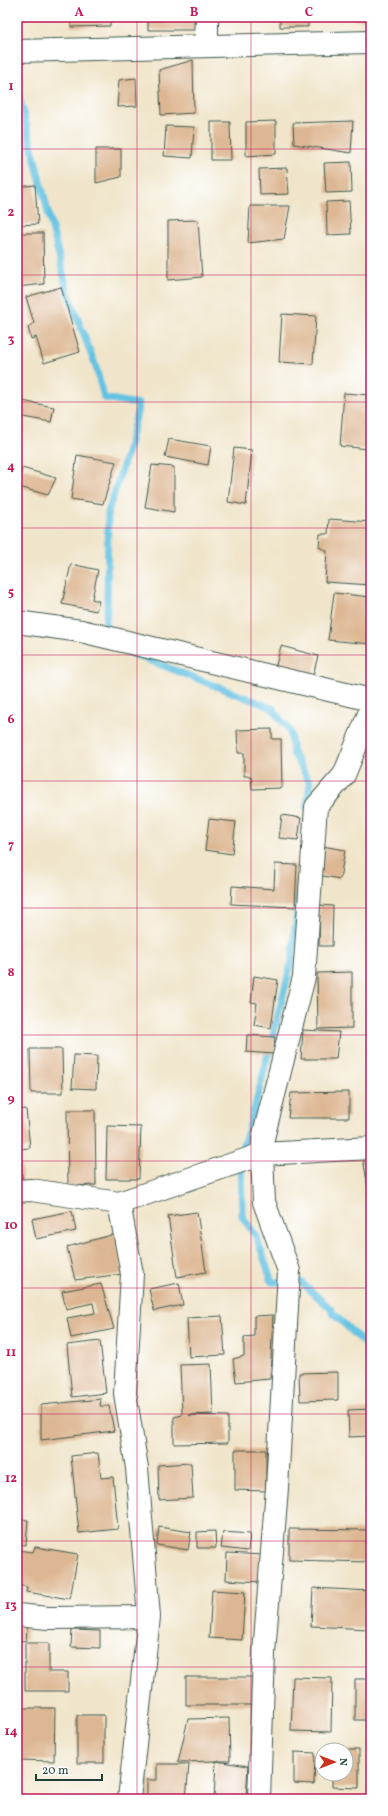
<svg xmlns="http://www.w3.org/2000/svg" width="388" height="1816" font-family="Vollkorn,serif">
	<style>
		.lines { fill: none; stroke-linecap: round; stroke-linejoin: round }
		.stream { stroke: #63c2e2; stroke-width: 7 }
		.building { fill: #ddb793 }
		.minor-casing { stroke: #3e564a; stroke-width: 24 }
		.minor { stroke: #fff; stroke-width: 22 }
		.grid { fill: none; stroke: #c2185b; stroke-width: 1; stroke-opacity: 0.55 }
		.neatline { fill: none; stroke: #c2185b; stroke-width: 1.5 }
		.grid-label { font-size: 13px; text-anchor: middle; font-weight: bold; fill: #c2185b }
	</style>
	<rect width="100%" height="100%" fill="#fff"/>
	<filter id="ink" filterUnits="userSpaceOnUse"><feTurbulence type="fractalNoise" baseFrequency=".025" numOctaves="2"/><feDisplacementMap in="SourceGraphic" scale="8" xChannelSelector="R" yChannelSelector="G"/><feConvolveMatrix kernelMatrix="1 2 1 2 8 2 1 2 1" color-interpolation-filters="sRGB"/></filter>
	<filter id="wash" filterUnits="userSpaceOnUse"><feTurbulence type="fractalNoise" baseFrequency=".012" numOctaves="4" result="noise"/><feDisplacementMap in="SourceGraphic" scale="16" xChannelSelector="R" yChannelSelector="G"/><feGaussianBlur stdDeviation="0.9" result="paint"/><feColorMatrix in="noise" values="0 0 0 0 0 0 0 0 0 0 0 0 0 0 0 0 0 1.4 0 .05"/><feComposite in="paint" operator="in"/></filter>
	<g filter="url(#wash)">
		<rect width="100%" height="100%" fill="#f0e5ca"/>
		<g class="lines">
			<!-- stream -->
			<path class="stream" d="M 18,17 L 19,95 L 68,293 L 96,367 L 104,398 L 139,404 L 128,450 L 108,512 L 107,610 L 104,633
				M 128,652 L 272,708 L 290,731 L 293,753 L 310,783 L 307,809
				M 300,881 L 292,960 L 252,1118 L 241,1151 L 242,1216 L 257,1238 L 272,1282 L 301,1282 L 332,1310 L 332,1312 L 371,1350"/>
		</g>
		<g id="blocks">
			<!-- building -->
			<path class="building" d="M 71,17 L 110,17 L 110,26 L 71,27 Z
				M 139,17 L 194,17 L 194,30 L 148,30 L 148,19 L 139,19 Z
				M 280,17 L 308,17 L 308,27 L 280,27 Z
				M 353,17 L 371,17 L 371,20 L 353,20 Z
				M 193,60 L 194,113 L 161,115 L 159,70 Z
				M 136,78 L 137,106 L 117,107 L 119,80 Z
				M 276,121 L 276,154 L 246,156 L 246,122 Z
				M 353,121 L 351,153 L 294,144 L 293,123 Z
				M 211,122 L 230,122 L 231,160 L 211,160 Z
				M 166,126 L 194,127 L 192,158 L 164,156 Z
				M 96,149 L 121,149 L 121,177 L 96,183 Z
				M 351,162 L 352,192 L 326,193 L 324,163 Z
				M 287,168 L 289,194 L 260,195 L 259,169 Z
				M 35,185 L 38,224 L 17,225 L 17,187 Z
				M 349,201 L 351,234 L 327,235 L 326,202 Z
				M 250,206 L 290,206 L 284,239 L 248,243 Z
				M 198,220 L 202,277 L 168,280 L 168,221 Z
				M 17,233 L 43,233 L 44,284 L 17,287 Z
				M 61,287 L 80,352 L 44,363 L 36,337 L 31,339 L 28,327 L 34,323 L 26,297 Z
				M 282,314 L 316,316 L 313,364 L 279,362 Z
				M 344,393 L 371,395 L 368,449 L 340,446 Z
				M 17,400 L 54,407 L 51,422 L 17,416 Z
				M 169,439 L 211,446 L 208,465 L 165,457 Z
				M 234,448 L 252,450 L 246,505 L 228,502 Z
				M 77,455 L 116,462 L 103,504 L 71,499 Z
				M 152,465 L 174,467 L 174,512 L 145,507 Z
				M 22,468 L 56,478 L 48,495 L 19,487 Z
				M 329,519 L 371,522 L 371,585 L 325,582 L 327,551 L 319,547 L 320,534 L 328,534 Z
				M 71,564 L 98,570 L 92,599 L 99,601 L 96,611 L 62,604 Z
				M 334,593 L 371,597 L 371,644 L 328,640 Z
				M 281,646 L 318,656 L 311,683 L 274,673 Z
				M 272,729 L 272,739 L 281,739 L 282,788 L 252,789 L 251,776 L 244,776 L 244,753 L 238,753 L 237,730 Z
				M 282,815 L 301,818 L 298,840 L 279,838 Z
				M 209,819 L 236,822 L 232,854 L 205,850 Z
				M 322,846 L 345,850 L 340,879 L 317,875 Z
				M 275,864 L 297,865 L 295,907 L 231,904 L 232,886 L 274,889 Z
				M 320,905 L 333,906 L 332,946 L 319,946 Z
				M 370,919 L 371,919 L 371,933 L 368,932 Z
				M 352,972 L 352,1028 L 318,1029 L 317,973 Z
				M 254,976 L 278,980 L 271,1028 L 254,1025 L 257,1003 L 251,1002 Z
				M 303,1030 L 339,1032 L 336,1059 L 301,1059 Z
				M 247,1035 L 275,1037 L 274,1054 L 246,1052 Z
				M 30,1049 L 62,1049 L 63,1093 L 31,1093 Z
				M 74,1055 L 97,1056 L 96,1089 L 72,1088 Z
				M 349,1092 L 349,1118 L 288,1118 L 291,1093 Z
				M 26,1109 L 30,1148 L 17,1149 L 17,1110 Z
				M 67,1110 L 95,1110 L 96,1185 L 68,1186 Z
				M 107,1126 L 141,1127 L 139,1179 L 106,1179 Z
				M 371,1157 L 371,1194 L 369,1194 L 363,1158 Z
				M 21,1163 L 23,1185 L 17,1186 L 17,1164 Z
				M 72,1211 L 76,1231 L 36,1239 L 32,1219 Z
				M 197,1212 L 206,1272 L 177,1277 L 168,1216 Z
				M 115,1234 L 123,1274 L 75,1280 L 67,1247 Z
				M 179,1283 L 183,1305 L 154,1311 L 149,1289 Z
				M 101,1284 L 114,1329 L 71,1338 L 67,1318 L 95,1313 L 93,1303 L 66,1309 L 62,1291 Z
				M 273,1315 L 270,1379 L 236,1382 L 233,1359 L 244,1356 L 244,1337 L 254,1336 L 254,1316 Z
				M 222,1316 L 225,1355 L 189,1357 L 187,1318 Z
				M 100,1341 L 106,1393 L 72,1397 L 67,1345 Z
				M 211,1364 L 213,1414 L 189,1415 L 228,1416 L 228,1443 L 174,1444 L 174,1417 L 182,1415 L 180,1365 Z
				M 338,1372 L 338,1400 L 300,1401 L 299,1373 Z
				M 101,1399 L 100,1406 L 109,1406 L 114,1431 L 41,1440 L 41,1405 Z
				M 371,1409 L 371,1436 L 349,1437 L 348,1410 Z
				M 235,1450 L 266,1450 L 266,1491 L 235,1490 Z
				M 98,1453 L 101,1478 L 113,1477 L 118,1529 L 79,1533 L 71,1456 Z
				M 191,1463 L 193,1498 L 159,1500 L 158,1465 Z
				M 17,1519 L 28,1520 L 26,1545 L 17,1544 Z
				M 159,1527 L 191,1532 L 188,1550 L 157,1545 Z
				M 289,1529 L 370,1530 L 370,1562 L 289,1560 Z
				M 215,1531 L 216,1548 L 197,1548 L 197,1532 Z
				M 223,1532 L 250,1534 L 248,1551 L 221,1548 Z
				M 35,1547 L 78,1554 L 70,1599 L 26,1592 L 27,1587 L 17,1585 L 17,1550 L 33,1552 Z
				M 227,1553 L 263,1555 L 262,1582 L 226,1580 Z
				M 313,1588 L 371,1591 L 368,1629 L 311,1626 Z
				M 212,1590 L 245,1592 L 242,1640 L 209,1638 Z
				M 17,1621 L 28,1621 L 26,1641 L 17,1640 Z
				M 72,1630 L 100,1631 L 100,1648 L 71,1647 Z
				M 25,1643 L 49,1643 L 49,1672 L 68,1672 L 68,1691 L 25,1691 Z
				M 186,1677 L 255,1677 L 255,1705 L 186,1705 Z
				M 293,1677 L 332,1678 L 331,1732 L 291,1731 Z
				M 355,1679 L 371,1679 L 371,1720 L 355,1720 Z
				M 17,1708 L 55,1708 L 54,1761 L 17,1760 Z
				M 77,1715 L 104,1715 L 104,1763 L 77,1763 Z
				M 229,1718 L 230,1761 L 216,1761 L 248,1766 L 246,1799 L 214,1799 L 216,1761 L 178,1762 L 188,1719 Z
				M 346,1750 L 359,1750 L 359,1788 L 332,1787 L 332,1774 L 346,1774 Z
				M 294,1752 L 315,1753 L 314,1784 L 294,1783 Z
				M 157,1764 L 189,1764 L 186,1799 L 147,1799 L 147,1780 L 157,1780 Z
				M 370,1770 L 371,1770 L 371,1789 L 368,1788 Z
				M 320,1797 L 360,1797 L 360,1799 L 320,1799 Z"/>
		</g>
	</g>
	<g filter="url(#ink)">
		<use href="#blocks" fill-opacity="0" stroke="#3e564a" stroke-width="1"/>
		<g class="lines">
			<defs>
				<path id="minor" d="M 207,17 L 207,46
					M 17,51 L 371,42
					M 17,622 L 81,631 L 371,700
					M 17,1191 L 31,1190 L 119,1203 L 262,1154 L 371,1148
					M 119,1203 L 132,1274 L 125,1393 L 137,1468 L 149,1617 L 129,1799
					M 17,1615 L 48,1618 L 149,1617
					M 259,1799 L 264,1653 L 277,1488 L 289,1271 L 264,1202 L 262,1154 L 263,1138 L 304,977 L 316,807 L 344,775 L 371,709"/>
			</defs>
			<!-- minor casing -->
			<use href="#minor" class="minor-casing"/>
			<!-- minor -->
			<use href="#minor" class="minor"/>
		</g>
	</g>
	<!-- grid -->
	<path class="grid" d="M 137,17 L 137,1799M 251,17 L 251,1799M 17,149 L 371,149M 17,275 L 371,275M 17,402 L 371,402M 17,528 L 371,528M 17,655 L 371,655M 17,781 L 371,781M 17,908 L 371,908M 17,1035 L 371,1035M 17,1161 L 371,1161M 17,1288 L 371,1288M 17,1414 L 371,1414M 17,1541 L 371,1541M 17,1667 L 371,1667"/>
	<!-- margin -->
	<rect width="388" height="1816" fill="none" stroke="#fff" stroke-width="44"/>
	<!-- north arrow -->
	<g transform="translate(334 1762) rotate(90)"><circle r="19" fill="#ffffff" stroke="#a5b1ae"/>
	<path d="M0-3L7 15L0 10L-7 15Z" fill="#c8321e"/>
	<text y="-6" font-size="11" font-weight="bold" text-anchor="middle" fill="#1f3d34">N</text>
	</g>
	<!-- scale -->
	<path d="M36 1774v6h66v-6" fill="none" stroke="#1f3d34" stroke-width="2"/>
	<text x="42" y="1774" font-size="12" fill="#1f3d34" stroke="#ffffff" stroke-width="3" paint-order="stroke">20 m</text>
	<rect x="22" y="22" width="344" height="1772" class="neatline"/>
	<g class="grid-label">
		<text x="79" y="16">A</text>
		<text x="194" y="16">B</text>
		<text x="309" y="16">C</text>
		<text x="11" y="90">1</text>
		<text x="11" y="216">2</text>
		<text x="11" y="343">3</text>
		<text x="11" y="470">4</text>
		<text x="11" y="596">5</text>
		<text x="11" y="723">6</text>
		<text x="11" y="849">7</text>
		<text x="11" y="976">8</text>
		<text x="11" y="1102">9</text>
		<text x="11" y="1229">10</text>
		<text x="11" y="1356">11</text>
		<text x="11" y="1482">12</text>
		<text x="11" y="1609">13</text>
		<text x="11" y="1735">14</text>
	</g>
</svg>
